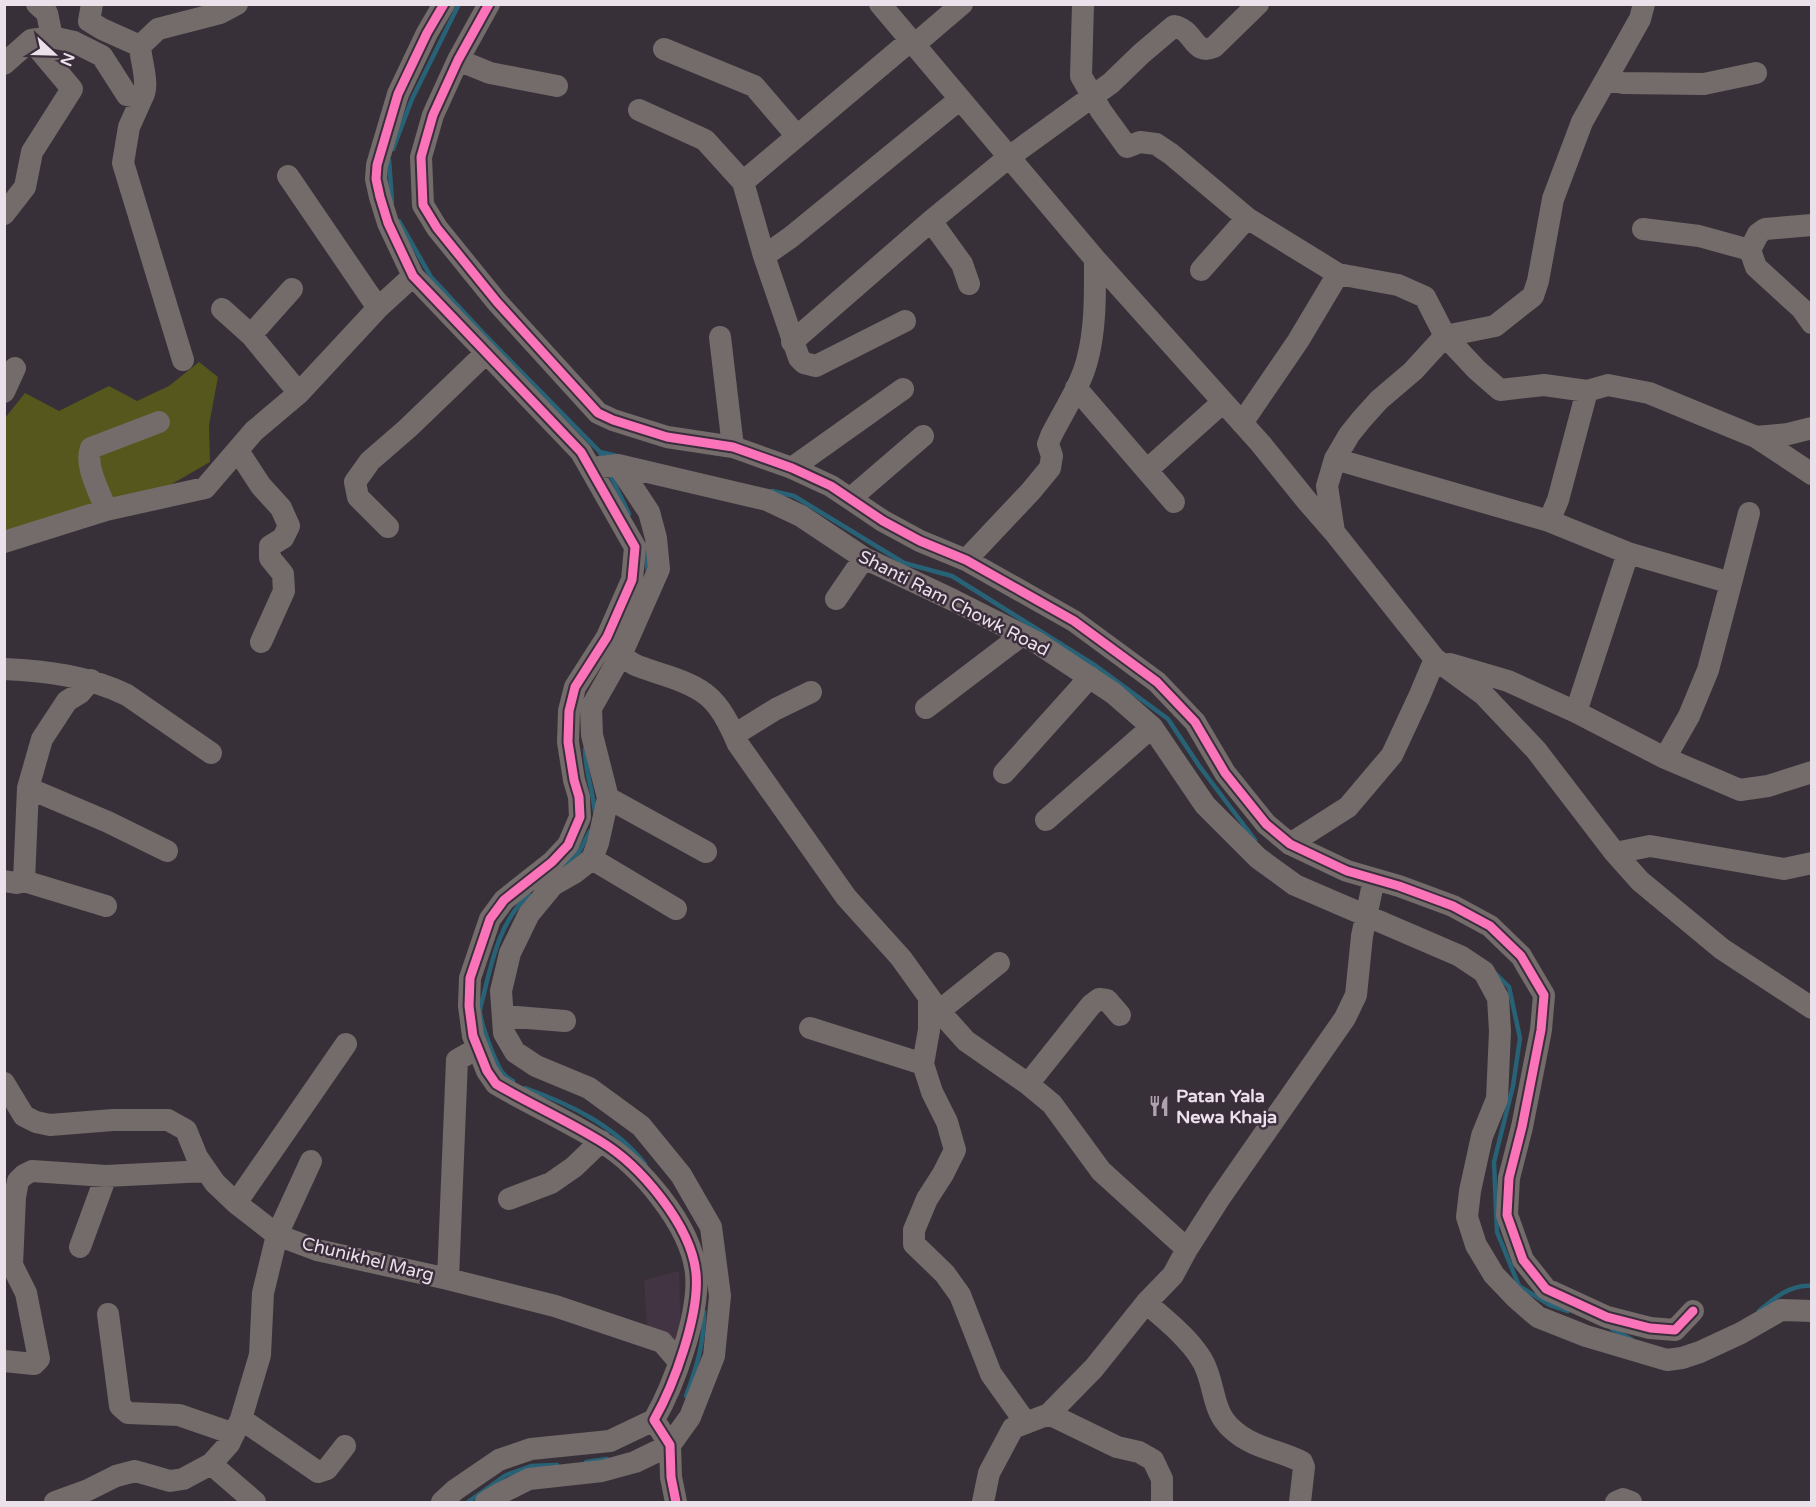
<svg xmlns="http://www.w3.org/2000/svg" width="1816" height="1507" font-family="'Varela Round',sans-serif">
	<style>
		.industrial { fill: #423442 }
		.forest { fill: #55571c }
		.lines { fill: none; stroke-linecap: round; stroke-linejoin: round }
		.stream { stroke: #286276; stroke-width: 4.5 }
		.minor { stroke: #746b6b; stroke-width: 22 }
		.cycleway-casing { stroke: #3b2d3c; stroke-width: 13 }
		.cycleway { stroke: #fb73b8; stroke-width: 9 }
		.labels { text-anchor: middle; stroke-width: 5; stroke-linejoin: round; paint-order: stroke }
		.street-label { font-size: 18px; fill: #eae1ea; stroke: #3b2d3c }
		.poi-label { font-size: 18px; font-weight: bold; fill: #eae1ea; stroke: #3b2d3c; text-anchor: start }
	</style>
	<rect width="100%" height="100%" fill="#383038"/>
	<!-- industrial -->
	<path class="industrial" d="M 679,1271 L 681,1345 L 648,1339 L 644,1280 Z"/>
	<!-- forest -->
	<path class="forest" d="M 199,362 L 218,377 L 209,425 L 210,462 L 132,507 L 5,543 L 5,418 L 25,393 L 59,411 L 109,386 L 137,401 L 169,386 Z"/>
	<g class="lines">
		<!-- stream -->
		<path class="stream" d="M 393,149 L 412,99 L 459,4
			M 389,160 L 392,202
			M 399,221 L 431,277 L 484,334 L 600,452 L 603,459
			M 600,452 L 617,456
			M 609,472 L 629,514
			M 772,491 L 794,496 L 904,563 L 952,576 L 1096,666 L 1168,719 L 1200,767 L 1255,840
			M 645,551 L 648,573
			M 585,749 C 585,771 593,791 595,812
			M 565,864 L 579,852 L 590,831
			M 1496,974 L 1509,987 L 1520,1038 L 1513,1086 L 1494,1162 L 1497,1232 L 1519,1286 L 1550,1305 L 1568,1311
			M 513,1081 C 509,1079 505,1076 502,1072 C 495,1062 481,1024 480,1012 C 480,1005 484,996 485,989 C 493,956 502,918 529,895
			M 525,1088 C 570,1104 615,1126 645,1164
			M 1759,1311 C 1773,1299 1792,1283 1812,1286
			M 1612,1329 L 1631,1339
			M 686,1396 C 697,1366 704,1344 704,1312
			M 586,1462 L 607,1459
			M 468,1502 L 506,1475 L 531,1466 L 557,1465"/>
		<!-- minor -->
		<path class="minor" d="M 37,4 L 47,13 L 52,37
			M 92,4 L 89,21 L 102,29 L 140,46
			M 444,4 L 427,33 L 398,94 L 377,165 L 376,179 L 380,197 L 388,223 L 413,276 L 581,452 L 635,547 L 632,580 L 607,637 L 575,687 L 569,711 L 568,742 L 574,780 L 579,797 L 580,817 L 568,845 L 552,862 L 504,900 L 490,919 L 470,978 L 469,1006 L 473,1036 L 487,1071 L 496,1084 C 530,1104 566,1120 600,1141 C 640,1165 691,1225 696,1273 C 700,1314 674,1385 654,1420 L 670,1445 L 671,1477 L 676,1502
			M 489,4 L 458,60 L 433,115 L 421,157 L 423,205 L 437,228 L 497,302 L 598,413 L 613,420 L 667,437 L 733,447 L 792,468 L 831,486 L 883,521 L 920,541 L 966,560 L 1074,621 L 1157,682 L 1195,722 L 1225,773 L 1266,824 L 1290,844 L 1347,871 L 1399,886 L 1453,906 L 1490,926 L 1521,956 L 1544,995 L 1541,1030 L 1522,1127 L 1509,1178 L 1507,1215 L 1523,1260 L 1546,1289 L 1607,1317 L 1650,1328 L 1675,1330 L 1693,1311
			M 880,4 L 1095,259 L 1261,444 L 1307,501 L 1334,532 L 1435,659 L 1483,694 L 1536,750 L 1615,853 L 1640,881 L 1722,949 L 1812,1008
			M 1083,4 L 1081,76 L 1101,111 L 1127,147 L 1140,142 L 1156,144 L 1171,154 L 1247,218 L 1338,274 L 1398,285 L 1425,297 L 1445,336 L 1477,370 L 1500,390 L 1544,385 L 1587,391 L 1608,385 L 1649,393 L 1756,437 L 1788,434 L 1812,428
			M 914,45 L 962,4
			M 664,49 L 754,86 L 797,136
			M 458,60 L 490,73 L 557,86
			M 4,64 L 31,40 L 52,37 L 74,42 L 102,56 L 127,95 L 142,98 C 150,85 141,63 140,46 L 158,29 L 220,13 L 237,4
			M 1606,80 L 1623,83 L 1704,84 L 1756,73
			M 142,98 L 129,127 L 123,163 L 183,360
			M 639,110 L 705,140 L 743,182 L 764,256 L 791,237 L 960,99
			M 288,176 L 378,308
			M 743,182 L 910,41
			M 4,214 L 25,187 L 32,152 L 72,89 L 31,40
			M 1812,225 L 1765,229 L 1758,234 L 1750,250 L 1756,267 L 1802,309 L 1812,323
			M 1643,229 L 1699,236 L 1750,250
			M 764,256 L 799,358 L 804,363 L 816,366 L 905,321
			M 1201,270 L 1247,218
			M 969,284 L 962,264 L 931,221 L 1009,157 L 1111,83 L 1141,54 L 1174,26 C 1195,30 1193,56 1214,47 L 1258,4
			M 222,309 L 251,335 L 299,393
			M 251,335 L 292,289
			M 720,337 L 733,447
			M 792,342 L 931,221
			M 1076,388 L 1174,502
			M 4,392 L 15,368
			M 1242,423 L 1298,341 L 1338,274
			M 1756,437 L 1812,474
			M 238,451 L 261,486 L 281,508 L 289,526 L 283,538 L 270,546 L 270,558 L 283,574 L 284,591 L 261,642
			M 1335,459 L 1549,521 L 1628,553 L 1731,583 L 1708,670 L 1689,716 L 1665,758
			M 592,468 L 618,465 L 767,500 L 801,516 L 864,558 L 953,600 L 1036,642 L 1113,693 L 1152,727 L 1205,805 L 1258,858 L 1295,885 L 1460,956 L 1484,972 L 1498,998 L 1500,1031 L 1497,1099 L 1482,1136 L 1470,1191 L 1467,1217 L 1476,1245 L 1494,1275 L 1516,1298 L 1538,1317 L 1586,1336 L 1667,1360 L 1682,1358 L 1700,1352 L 1741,1333 L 1781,1310 L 1812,1311
			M 792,468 L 903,389
			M 1147,470 L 1223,402
			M 851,498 L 923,436
			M 106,510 C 100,492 84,466 91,448 L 159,422
			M 1549,521 L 1558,500 L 1587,391
			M 388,527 L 358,497 L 355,482 L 370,461 L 408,428 L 486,353
			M 1334,532 L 1327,486 L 1335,459 L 1349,435 L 1361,420 L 1379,400 L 1413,371 L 1445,336 L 1495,326 L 1533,296 L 1538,281 L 1553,199 L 1582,122 L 1640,19 L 1644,4
			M 4,542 L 106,510 L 205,488 L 254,431 L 299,393 L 378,308 L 413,276
			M 966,560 L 1031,491 L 1050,468 L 1052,456 L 1048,444 L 1051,436 C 1063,412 1080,387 1087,361 C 1096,328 1095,292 1095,259
			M 1731,583 L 1749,513
			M 836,599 L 864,558
			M 621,655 C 634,667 642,667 658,673 C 707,688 718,698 738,744 L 846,897 L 901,958 L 929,997 L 929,1030 L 923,1064 L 932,1092 L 947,1122 L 955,1150 L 943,1174 L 927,1199 L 914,1230 L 914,1244 L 945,1274 L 960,1295 L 991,1374 L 1026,1423
			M 1450,664 L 1508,681 L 1576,712 L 1665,758 L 1740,790 L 1768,786 L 1812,772
			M 4,669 C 47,671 88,676 127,695 L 211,753
			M 926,708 L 1022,635
			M 1576,712 L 1628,553
			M 734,735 L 776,709 L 811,692
			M 1004,773 L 1090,677
			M 28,788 L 108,822 L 167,851
			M 608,798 L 706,852
			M 1046,820 L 1152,727
			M 1290,844 L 1348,807 L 1392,755 L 1419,697 L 1435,659
			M 1615,853 L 1650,846 L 1784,869 L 1812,863
			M 592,859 L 676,909
			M 4,881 L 16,883 L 24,881 L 106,906
			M 24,881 L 28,788 L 42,739 L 67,701 L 80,693 L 91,680
			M 929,997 L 939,1011 L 966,1041 L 1028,1084 L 1052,1104 L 1101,1171 L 1187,1249
			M 939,1011 L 999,963
			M 503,1016 L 565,1021
			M 810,1028 L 923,1064
			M 4,1083 L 24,1116 L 36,1122 L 50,1125 L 113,1120 L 168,1120 L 186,1130 L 197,1157 L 215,1183 L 236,1203 L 277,1235 L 317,1250 L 448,1279 L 555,1306 L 662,1342 L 679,1362
			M 1028,1084 L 1091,1005 L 1099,999 L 1107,1000 L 1120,1015
			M 509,1199 L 551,1183 L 574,1167 L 601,1141
			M 236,1203 L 346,1044
			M 80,1247 L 106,1176
			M 448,1279 L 457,1060 L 478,1048
			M 1146,1303 C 1165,1319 1199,1346 1207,1371 C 1215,1392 1214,1413 1232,1429 C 1252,1448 1279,1450 1302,1462 L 1304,1467 L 1300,1502
			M 108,1314 L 120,1406 L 128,1413 L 179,1415 L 234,1434
			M 4,1361 L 34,1364 L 39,1359 L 26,1293 L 12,1265 L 15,1197 L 18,1181 L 24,1175 L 32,1171 L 106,1176 L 206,1171
			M 1049,1414 L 1117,1447 L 1139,1452 L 1153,1460 L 1162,1479 L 1162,1502
			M 241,1419 L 318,1472 L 327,1469 L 345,1446
			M 211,1464 L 255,1502
			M 55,1502 L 88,1490 L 116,1476 L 135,1471 L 170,1481 L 183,1479 L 211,1464 L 229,1444 L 241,1419 L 260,1355 L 263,1293 L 277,1235 L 311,1161
			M 442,1502 L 455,1490 L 499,1460 L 531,1449 L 610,1441 L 654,1420
			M 486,1502 L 501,1493 L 529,1479 L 602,1471 L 635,1462 L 670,1445 L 690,1417 L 714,1356 L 720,1296 L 711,1227 L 681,1175 L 641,1126 L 589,1088 L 536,1066 L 515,1052 L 504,1033 L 501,991 L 510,953 L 529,914 L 553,885 L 574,873 L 592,859 L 598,843 L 608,798 L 592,735 L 591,708 L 621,655 L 659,569 L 656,538 L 649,512 L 618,465
			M 983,1502 L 989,1473 L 1013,1428 L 1049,1414 L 1094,1368 L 1146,1303 L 1173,1275 L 1187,1249 L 1219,1199 L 1345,1018 L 1356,995 L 1362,936 L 1374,879
			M 1616,1502 L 1623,1499 L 1631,1502"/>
		<defs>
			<path id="cycleway" d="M 444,4 L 427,33 L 398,94 L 377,165 L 376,179 L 380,197 L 388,223 L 413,276 L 581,452 L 635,547 L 632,580 L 607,637 L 575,687 L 569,711 L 568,742 L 574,780 L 579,797 L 580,817 L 568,845 L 552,862 L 504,900 L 490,919 L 470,978 L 469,1006 L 473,1036 L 487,1071 L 496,1084 C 530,1104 566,1120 600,1141 C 640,1165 691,1225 696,1273 C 700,1314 674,1385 654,1420 L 670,1445 L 671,1477 L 676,1502
				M 489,4 L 458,60 L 433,115 L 421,157 L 423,205 L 437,228 L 497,302 L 598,413 L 613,420 L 667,437 L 733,447 L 792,468 L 831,486 L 883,521 L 920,541 L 966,560 L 1074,621 L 1157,682 L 1195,722 L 1225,773 L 1266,824 L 1290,844 L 1347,871 L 1399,886 L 1453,906 L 1490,926 L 1521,956 L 1544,995 L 1541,1030 L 1522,1127 L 1509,1178 L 1507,1215 L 1523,1260 L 1546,1289 L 1607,1317 L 1650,1328 L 1675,1330 L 1693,1311"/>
		</defs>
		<!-- cycleway casing -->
		<use href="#cycleway" class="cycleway-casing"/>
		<!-- cycleway -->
		<use href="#cycleway" class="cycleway"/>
	</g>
	<!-- icons -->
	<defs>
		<symbol id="restaurant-bare" viewBox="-9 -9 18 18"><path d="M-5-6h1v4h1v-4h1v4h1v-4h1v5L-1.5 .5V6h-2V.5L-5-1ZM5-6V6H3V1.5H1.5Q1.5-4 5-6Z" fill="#aca3ac" stroke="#3b2d3c" stroke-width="2.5" paint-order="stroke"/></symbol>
	</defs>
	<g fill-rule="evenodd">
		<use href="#restaurant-bare" x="1144" y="1091" width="30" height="30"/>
	</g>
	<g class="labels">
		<!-- street labels -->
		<g class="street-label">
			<text transform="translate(954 603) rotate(27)" y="6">Shanti Ram Chowk Road</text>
			<text transform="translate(368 1259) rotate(14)" y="6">Chunikhel Marg</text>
		</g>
		<!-- poi labels -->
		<g class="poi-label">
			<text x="1176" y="1102">Patan Yala<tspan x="1176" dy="21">Newa Khaja</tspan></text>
		</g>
	</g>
	<!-- border -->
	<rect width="1816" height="1507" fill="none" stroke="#eae1ea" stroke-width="12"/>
	<!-- north arrow -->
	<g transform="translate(54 54) rotate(112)" stroke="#3b2d3c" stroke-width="4.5" paint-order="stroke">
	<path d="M0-4.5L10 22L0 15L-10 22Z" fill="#eae1ea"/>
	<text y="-9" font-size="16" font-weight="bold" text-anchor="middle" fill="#eae1ea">N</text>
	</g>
</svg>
